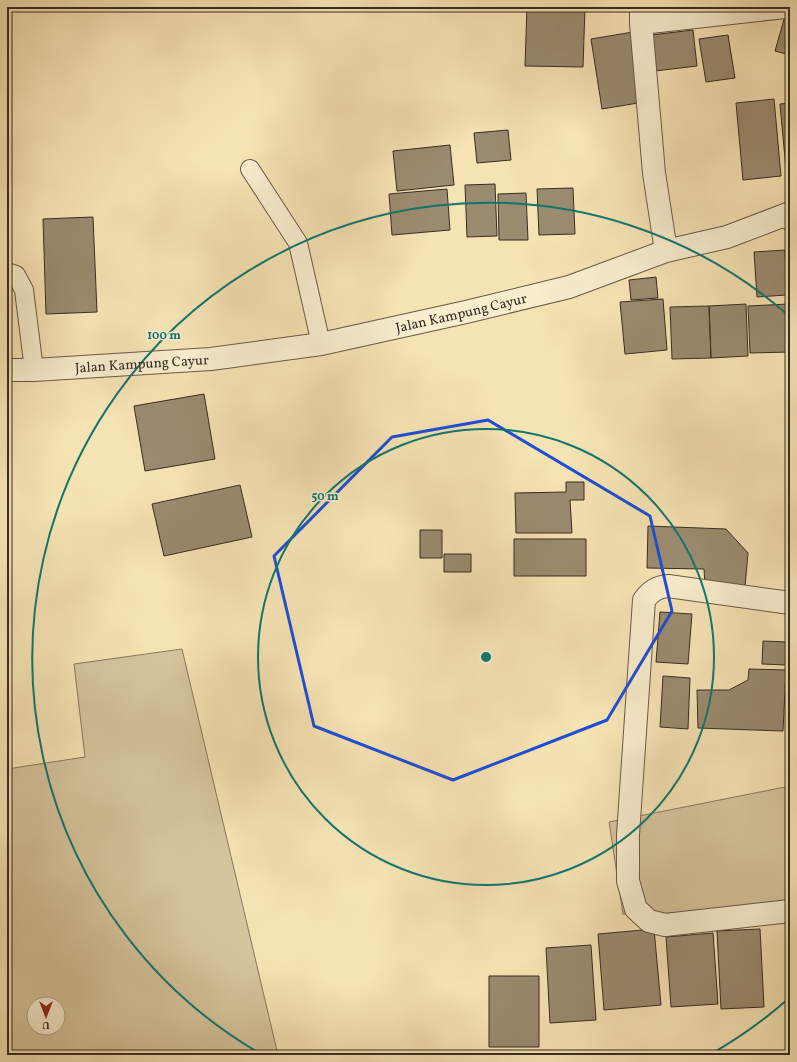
<svg xmlns="http://www.w3.org/2000/svg" width="797" height="1062" font-family="Vollkorn,serif">
	<style>
		.green { fill: #d6c49c; stroke: #877860; fill-rule: evenodd }
		.building { fill: #9b8b6f; stroke: #382b25 }
		.lines { fill: none; stroke-linecap: round; stroke-linejoin: round }
		.lane-casing { stroke: #685949; stroke-width: 20 }
		.street-casing { stroke: #685949; stroke-width: 24 }
		.lane { stroke: #f9edce; stroke-width: 18 }
		.street { stroke: #f9edce; stroke-width: 22 }
		.marked { fill: none; stroke: #1d4ed8; stroke-width: 3; stroke-linejoin: round }
		.ring { fill: none; stroke: #0f766e; stroke-width: 2 }
		.labels { text-anchor: middle; stroke-width: 3; stroke-linejoin: round; paint-order: stroke }
		.street-label { font-size: 14px; fill: #382b25; stroke: #f9edce }
		.centre { fill: #0f766e; stroke: #f9edce; stroke-width: 2 }
		.ring-label { font-size: 12px; text-anchor: middle; font-weight: bold; fill: #0f766e; stroke: #f9edce; stroke-width: 3; stroke-linejoin: round; paint-order: stroke }
	</style>
	<rect width="100%" height="100%" fill="#f6e3b4"/>
	<filter id="stains"><feTurbulence type="fractalNoise" baseFrequency=".005" numOctaves="4"/><feColorMatrix values="0 0 0 0 .2 0 0 0 0 .09 0 0 0 0 .02 0 0 0 .5 -.17"/></filter>
	<radialGradient id="worn" r=".72"><stop offset=".6" stop-color="#630" stop-opacity="0"/><stop offset="1" stop-color="#630" stop-opacity=".3"/></radialGradient>
	<!-- green -->
	<path class="green" d="M 182,649 L 278,1055 L 7,1055 L 7,769 L 85,757 L 74,664 ZM 34,1004 L 58,1004 L 58,1028 L 34,1028 Z
		M 790,786 L 790,911 L 623,914 L 609,822 Z"/>
	<!-- building -->
	<path class="building" d="M 527,7 L 585,7 L 583,67 L 525,66 Z
		M 646,7 L 706,7 L 647,17 Z
		M 785,16 L 790,18 L 790,55 L 775,51 Z
		M 693,30 L 697,66 L 655,71 L 651,35 Z
		M 633,32 L 644,102 L 602,109 L 591,39 Z
		M 728,35 L 735,78 L 706,82 L 699,39 Z
		M 774,99 L 781,176 L 743,180 L 736,103 Z
		M 790,103 L 790,179 L 787,180 L 780,104 Z
		M 508,130 L 511,160 L 477,163 L 474,133 Z
		M 450,145 L 454,185 L 397,191 L 393,151 Z
		M 495,184 L 497,236 L 467,237 L 465,185 Z
		M 573,188 L 575,234 L 539,235 L 537,189 Z
		M 447,189 L 450,230 L 392,235 L 389,194 Z
		M 526,193 L 528,240 L 499,240 L 498,194 Z
		M 93,217 L 97,312 L 46,314 L 43,219 Z
		M 785,250 L 787,295 L 757,297 L 754,252 Z
		M 656,277 L 658,298 L 631,300 L 629,280 Z
		M 663,299 L 667,350 L 625,354 L 620,302 Z
		M 746,304 L 748,356 L 711,358 L 709,306 Z
		M 788,304 L 790,352 L 750,353 L 748,306 Z
		M 709,306 L 711,358 L 672,359 L 670,307 Z
		M 204,394 L 215,459 L 145,471 L 134,406 Z
		M 566,482 L 584,482 L 584,500 L 570,500 L 572,533 L 516,533 L 515,493 L 566,492 Z
		M 240,485 L 252,537 L 164,556 L 152,504 Z
		M 648,526 L 726,529 L 748,553 L 745,587 L 705,585 L 704,569 L 647,568 Z
		M 420,530 L 442,530 L 442,558 L 420,558 Z
		M 514,539 L 586,539 L 586,576 L 514,576 Z
		M 444,554 L 471,554 L 471,572 L 444,572 Z
		M 660,612 L 692,614 L 688,664 L 656,662 Z
		M 763,641 L 787,642 L 786,665 L 762,664 Z
		M 749,669 L 786,670 L 783,731 L 698,728 L 697,690 L 729,690 L 748,680 Z
		M 663,676 L 690,678 L 688,729 L 660,727 Z
		M 654,929 L 661,1005 L 604,1010 L 598,934 Z
		M 760,929 L 764,1007 L 721,1009 L 717,931 Z
		M 713,933 L 718,1004 L 671,1007 L 666,937 Z
		M 591,945 L 596,1020 L 550,1023 L 546,948 Z
		M 489,976 L 539,976 L 539,1047 L 489,1047 Z"/>
	<g class="lines">
		<defs>
			<path id="lane" d="M 250,169 L 298,243 L 321,344
				M 7,272 L 16,275 L 24,290 L 34,370"/>
			<g id="street">
				<path d="M 641,7 L 641,23 L 654,173 L 666,251"/>
				<path d="M 641,23 L 785,7"/>
				<path id="s1" d="M 7,370 L 34,370 L 211,359 L 321,344 L 466,312 L 569,287 L 666,251 L 727,237 L 790,213 L 790,219"/>
				<path d="M 790,603 L 668,586 C 657,587 651,591 644,600 L 628,835 L 628,881 L 636,909 L 649,921 L 665,925 L 790,911"/>
			</g>
		</defs>
		<!-- lane casing -->
		<use href="#lane" class="lane-casing"/>
		<!-- street casing -->
		<use href="#street" class="street-casing"/>
		<!-- lane -->
		<use href="#lane" class="lane"/>
		<!-- street -->
		<use href="#street" class="street"/>
	</g>
	<!-- marked area -->
	<path class="marked" d="M 488,420 L 650,516 L 672,611 L 607,720 L 453,780 L 314,726 L 274,556 L 392,437 Z"/>
	<!-- distance rings -->
	<g class="ring">
		<circle cx="486" cy="657" r="228"/>
		<path d="M788 999A456 456 0 0 1 711 1054M261 1054A456 456 0 1 1 788 315"/>
	</g>
	<g class="labels">
		<!-- street labels -->
		<g class="street-label">
			<text dy="5" stroke="none"><textPath href="#s1" startOffset="459">Jalan Kampung Cayur</textPath></text>
			<text dy="5" stroke="none"><textPath href="#s1" startOffset="135">Jalan Kampung Cayur</textPath></text>
		</g>
	</g>
	<circle cx="486" cy="657" r="6" class="centre"/>
	<g class="ring-label">
		<text x="164" y="339">100 m</text>
		<text x="325" y="500">50 m</text>
	</g>
	<!-- margin -->
	<rect width="797" height="1062" fill="none" stroke="#f6e3b4" stroke-width="24"/>
	<rect x="8" y="8" width="781" height="1046" fill="none" stroke="#382b25" stroke-width="2"/>
	<rect x="12" y="12" width="773" height="1038" fill="none" stroke="#382b25"/>
	<!-- north arrow -->
	<g transform="translate(46 1016) rotate(180)"><circle r="19" fill="#f9edce" stroke="#ac9f8a"/>
	<path d="M0-3L7 15L0 10L-7 15Z" fill="#8f2418"/>
	<text y="-6" font-size="11" font-weight="bold" text-anchor="middle" fill="#382b25">U</text>
	</g>
	<rect width="100%" height="100%" filter="url(#stains)"/>
	<rect width="100%" height="100%" fill="url(#worn)"/>
</svg>
